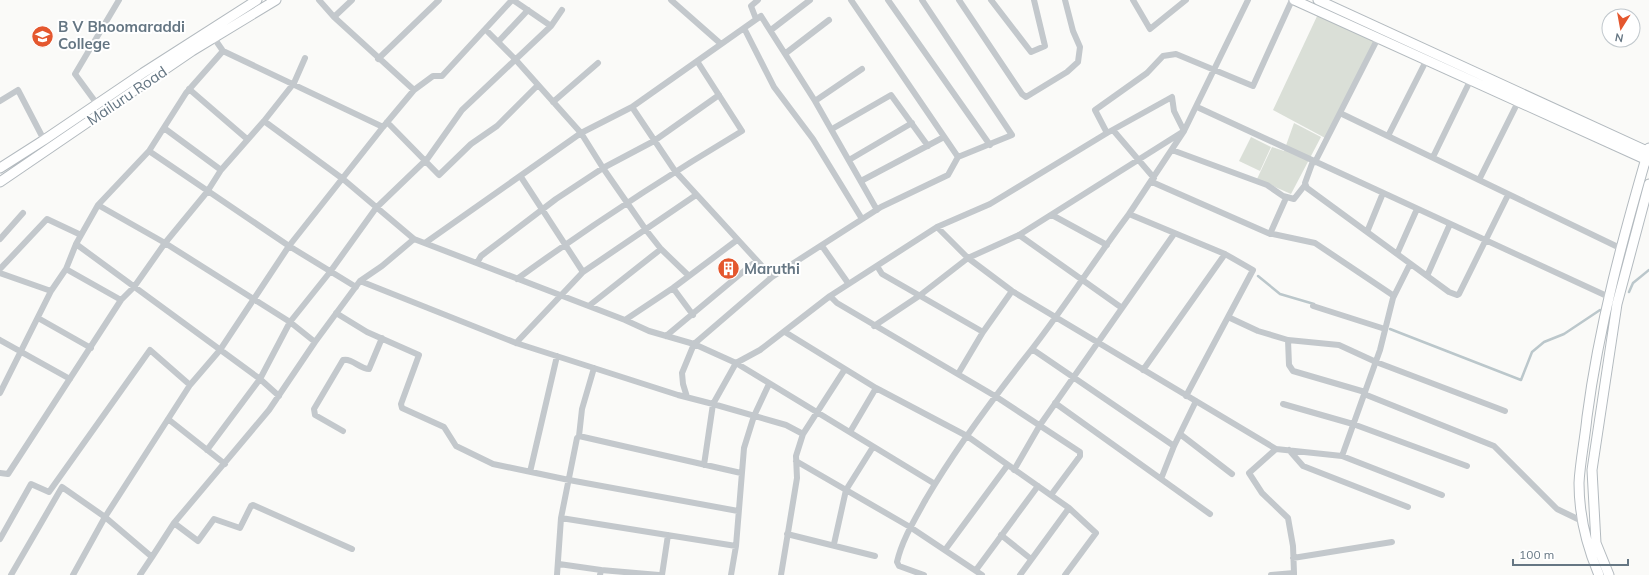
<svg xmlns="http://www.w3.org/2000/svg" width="1649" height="575" font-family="Mulish,sans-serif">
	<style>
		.green { fill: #dadfd7 }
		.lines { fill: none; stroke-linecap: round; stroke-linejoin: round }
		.stream { stroke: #bbc7cb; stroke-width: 2.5 }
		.secondary-casing { stroke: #b3babf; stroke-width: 11 }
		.street { stroke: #c3c8cc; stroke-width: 6 }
		.secondary { stroke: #fff; stroke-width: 9 }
		.labels { text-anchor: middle; stroke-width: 4; stroke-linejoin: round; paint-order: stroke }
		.poi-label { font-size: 15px; font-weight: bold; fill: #657683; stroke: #fff; text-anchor: start }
		.street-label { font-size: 15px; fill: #657683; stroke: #fff }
	</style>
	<rect width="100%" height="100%" fill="#fafaf8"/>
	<!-- green -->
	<path class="green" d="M 1319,12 L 1378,38 L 1327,139 L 1273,110 Z
		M 1294,123 L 1321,137 L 1291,194 L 1257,179 L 1272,147 L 1284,151 Z
		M 1251,137 L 1271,147 L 1260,171 L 1239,161 Z"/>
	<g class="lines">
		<!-- stream -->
		<path class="stream" d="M 1258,276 L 1280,294 L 1314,304
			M 1629,292 L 1633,283 L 1649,270
			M 1390,329 L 1521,380 L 1532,352 L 1544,342 L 1564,334 L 1600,310"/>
		<defs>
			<path id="secondary" d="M 1294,0 L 1649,161
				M 1318,0 L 1649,152
				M 0,168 L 44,140 L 143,73 L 257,0
				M 0,182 L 192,51 L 276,0
				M 1599,575 C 1587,547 1579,514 1579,483 C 1580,462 1585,439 1587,417 C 1599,325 1623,237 1649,148
				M 1609,575 L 1596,543 L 1592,470 L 1617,304 L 1649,184"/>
		</defs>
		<!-- secondary casing -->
		<use href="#secondary" class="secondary-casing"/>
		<!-- street -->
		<path class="street" d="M 319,0 L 334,17 L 414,90
			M 513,0 L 551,26
			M 671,0 L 721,44
			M 851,0 L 958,157
			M 888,0 L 990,145
			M 959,0 L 1022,94 L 1026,97 L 1067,72 L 1078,62 L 1080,47 L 1073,31 L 1065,0
			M 991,0 L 1031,52 L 1045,46 L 1034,0
			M 1133,0 L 1150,29 L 1186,0
			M 334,17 L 352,0
			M 756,19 L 751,6 L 758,0
			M 744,28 L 774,87 L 813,139 L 862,219
			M 486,30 L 515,59 L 581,133 L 603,168 L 646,230 L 661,249 L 689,276
			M 771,30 L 810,0
			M 498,42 L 528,10
			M 223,51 L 383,127
			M 786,53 L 829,20
			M 378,59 L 439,0
			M 189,89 L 247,139
			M 0,101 L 18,90 L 44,140
			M 815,101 L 862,69
			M 553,102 L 598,63
			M 97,104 L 75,74 L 119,0
			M 632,107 L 675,171 L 772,277
			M 1197,107 L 1609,297
			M 1340,113 L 1620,248
			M 264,121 L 343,179 L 414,239 L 625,320 L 673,288 L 737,240
			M 387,122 L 439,175 L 471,144 L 497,126 L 538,85
			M 164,128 L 221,170
			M 832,129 L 891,95 L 928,146
			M 1113,130 L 1154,178
			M 1107,133 L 1095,110 L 1147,73 L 1163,56 L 1176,54 L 1253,86 L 1292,0
			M 1388,136 L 1426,61
			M 1172,150 L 1267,185 L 1283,196 L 1294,199 L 1305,185
			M 149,151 L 289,246 L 356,287
			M 1433,157 L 1470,81
			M 849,160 L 912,123
			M 1313,161 L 1305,183 L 1307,188 L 1449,292 L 1457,295 L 1459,294 L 1508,195
			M 1315,162 L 1378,38
			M 521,177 L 583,272
			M 1479,180 L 1518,102
			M 861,181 L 944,137
			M 1152,182 L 1268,233 L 1315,243 L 1394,296
			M 98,205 L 165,243 L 290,322 L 315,342
			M 1129,214 L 1184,131 L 1248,0
			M 1052,215 L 1107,245
			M 937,227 L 968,258 L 1012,291 L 1276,449 L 1342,456 L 1380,350 L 1393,298 L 1410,264
			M 1367,232 L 1383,193
			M 1270,234 L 1286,198
			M 1019,235 L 1122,308
			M 0,239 L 23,213
			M 425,243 L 581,133 L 632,107 L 761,16 L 815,101 L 877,210
			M 76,244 L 260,379 L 279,396
			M 822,246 L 848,283
			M 1397,254 L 1417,209
			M 477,263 L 481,256 L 556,199 L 603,168 L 654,141 L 719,95
			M 877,266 L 882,274 L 983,332
			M 0,269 L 47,219 L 81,235
			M 66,269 L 121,300
			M 0,273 L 51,291
			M 1427,276 L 1450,224
			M 517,279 C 590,226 665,177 742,131 L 697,61
			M 360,281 L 516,343 L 678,395 L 713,404 L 704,465
			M 673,288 L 693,315
			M 830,296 L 937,227 L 990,204 L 1107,133 L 1172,97 L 1174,111 L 1184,131 L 1019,235 L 968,258 L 919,296 L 874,326
			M 590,305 L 661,249
			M 1313,306 L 1385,329
			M 336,313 L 367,332 L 419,355 L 401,404 L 402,408 L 444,427 L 456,446 L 493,464 L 569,480 L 738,511
			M 1228,317 L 1258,331 L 1288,340 L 1339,345 L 1376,362 L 1505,411
			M 38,318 L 91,348
			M 625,320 L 649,331 L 694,344 L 736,363 L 935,484
			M 785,332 L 876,388 L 967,436 L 1069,508 L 1096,533 L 1065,575
			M 666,336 L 756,261
			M 0,340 L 70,379
			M 1288,340 L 1289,365 L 1293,371 L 1365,392
			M 516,343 L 583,272 L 696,195
			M 1143,370 L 1225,254
			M 958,374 L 983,332 L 1012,291
			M 0,393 L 51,291 L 66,269 L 76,244 L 98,205 L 149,151 L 186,93 L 223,51 L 214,38
			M 1364,394 L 1494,446 L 1557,509 L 1584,522
			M 687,397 L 683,384 L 682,373 L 694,344 L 772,277 L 881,207 L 948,175 L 958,157 L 1012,135 L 922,0
			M 1055,403 L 1210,514
			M 1283,404 L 1353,424 L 1467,466
			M 168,419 L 225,464
			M 343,431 L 315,415 L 314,409 L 343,360 C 352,358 360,369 369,369 L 382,338
			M 850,432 L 876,388
			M 803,434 L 786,425 L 713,404 L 736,363 L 760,350 L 830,296 L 837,303 L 995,396 L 1080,452 L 1080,456 L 1051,495
			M 1180,434 L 1232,474
			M 579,436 L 741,473
			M 1174,446 L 1032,349 C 1066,305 1096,258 1129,214 L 1225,254 L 1253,270 L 1186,396
			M 1276,449 L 1249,473 L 1262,493 L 1288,518 L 1293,546 L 1294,573
			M 207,450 L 260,379 L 290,322 L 330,272 L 376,208 L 428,158 L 462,110 L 551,26 L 562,10
			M 1289,450 L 1303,466 L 1408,507
			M 1342,456 L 1442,495
			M 796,461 L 910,527 L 982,575
			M 1014,470 L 1040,425 L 1174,234
			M 530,472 L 557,356
			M 0,473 L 8,474 L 121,300 L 134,287 L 165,243 L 207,192 L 221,170 L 264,121 L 294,83 L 305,58
			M 1161,479 L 1174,446 L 1196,401
			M 561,518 L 736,546
			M 174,523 L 198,541 L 214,519 L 240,528 L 251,506 L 253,505 L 352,549
			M 787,534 L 875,556
			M 1001,535 L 1031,559
			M 0,539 L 31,484 L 49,492 L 150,350 L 190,385
			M 834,544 L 846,490 L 873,447
			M 945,550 L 1007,466
			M 1293,558 L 1392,542
			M 559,564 L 601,570 L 600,575
			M 601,570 L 659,575
			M 976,570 L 1038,486
			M 11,575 L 62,487 L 105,517 L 152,557 L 174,523 L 269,410 L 315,342 L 360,281 L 382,266 L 414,239
			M 73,575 L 105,517 L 190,385 L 220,350 L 289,246 L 383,127 L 414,90 L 433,76 L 442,76 L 512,0
			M 140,575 L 152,557
			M 557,575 L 561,518 L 577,438 L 579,436 L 582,409 L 594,368
			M 662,575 L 668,535
			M 731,575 L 736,546 L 744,448 L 754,416 L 769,384
			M 781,575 L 797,478 L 796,456 L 803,434 L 845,369
			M 924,575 L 899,566 L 897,562 C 902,540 915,519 926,499 C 957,446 994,397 1032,349
			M 1020,575 L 1069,508
			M 1271,575 L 1294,573 L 1294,575"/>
		<!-- secondary -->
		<use href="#secondary" class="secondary"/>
	</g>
	<!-- icons -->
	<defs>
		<symbol id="university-disc" viewBox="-11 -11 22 22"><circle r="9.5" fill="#e4572e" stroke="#fff"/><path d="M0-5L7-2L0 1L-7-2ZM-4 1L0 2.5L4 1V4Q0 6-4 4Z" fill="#fff"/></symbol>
		<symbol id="building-disc" viewBox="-11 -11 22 22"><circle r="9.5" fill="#e4572e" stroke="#fff"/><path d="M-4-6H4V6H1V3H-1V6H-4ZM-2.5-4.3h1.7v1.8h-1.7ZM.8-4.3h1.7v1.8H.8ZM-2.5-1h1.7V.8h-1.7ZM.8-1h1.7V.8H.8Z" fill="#fff"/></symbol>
	</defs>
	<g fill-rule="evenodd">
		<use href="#university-disc" x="30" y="24" width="25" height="25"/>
		<use href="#building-disc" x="716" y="256" width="25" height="25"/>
	</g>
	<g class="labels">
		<!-- poi labels -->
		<g class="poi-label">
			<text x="58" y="32">B V Bhoomaraddi<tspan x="58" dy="17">College</tspan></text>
			<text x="744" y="274">Maruthi</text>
		</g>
		<!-- street labels -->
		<g class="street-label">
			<text transform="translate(127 96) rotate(-34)" y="5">Mailuru Road</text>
		</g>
	</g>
	<!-- north arrow -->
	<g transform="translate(1621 28) rotate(191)"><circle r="19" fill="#ffffff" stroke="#c1c8cd"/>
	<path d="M0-3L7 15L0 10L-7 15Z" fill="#e4572e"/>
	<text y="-6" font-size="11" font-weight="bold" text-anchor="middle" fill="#657683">N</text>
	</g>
	<!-- scale -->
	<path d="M1513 559v6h115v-6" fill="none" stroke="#657683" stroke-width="2"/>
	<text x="1519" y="559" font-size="12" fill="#657683" stroke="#ffffff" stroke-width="3" paint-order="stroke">100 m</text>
</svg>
